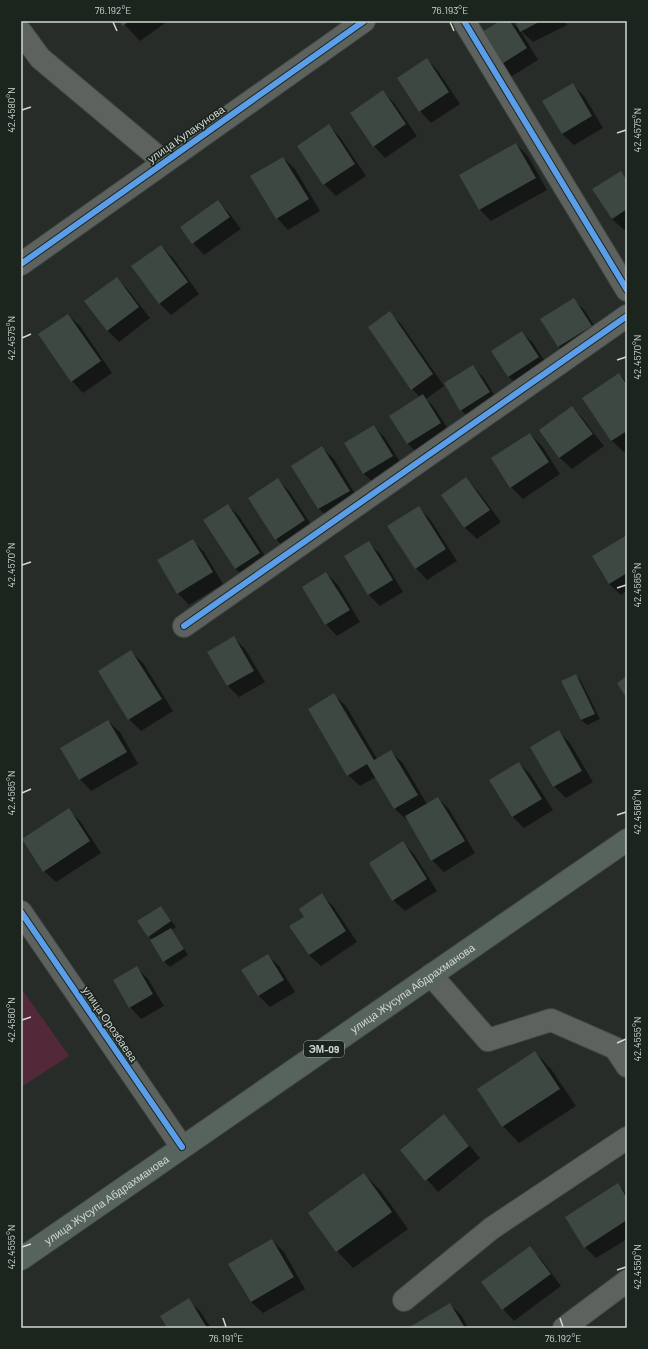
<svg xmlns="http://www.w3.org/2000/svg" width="648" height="1349" font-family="Barlow,sans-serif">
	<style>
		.garden { fill: #532939 }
		.shadow { fill: #0007 }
		.building { fill: #3c4841 }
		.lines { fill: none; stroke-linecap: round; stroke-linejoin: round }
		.minor-casing { stroke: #424844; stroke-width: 24 }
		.highway-casing { stroke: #424844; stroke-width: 24 }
		.minor { stroke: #5d625f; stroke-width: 22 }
		.highway { stroke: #57645d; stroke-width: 22 }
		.cycleway-casing { stroke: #1b251e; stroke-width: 8 }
		.cycleway { stroke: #5a9eea; stroke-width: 6 }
		.ticks { fill: none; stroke: #d1d8d3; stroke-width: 1.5 }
		.labels { text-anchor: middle; stroke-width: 3.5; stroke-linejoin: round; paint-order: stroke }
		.shield { fill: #1b251e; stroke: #9aa29d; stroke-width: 1 }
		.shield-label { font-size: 10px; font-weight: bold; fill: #d1d8d3 }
		.street-label { font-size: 11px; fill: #d1d8d3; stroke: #1b251e }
		.neatline { fill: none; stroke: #d1d8d3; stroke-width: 1.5 }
		.ticks-label { font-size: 10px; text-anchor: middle; fill: #d1d8d3 }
	</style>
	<rect width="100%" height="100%" fill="#272c29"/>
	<!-- garden -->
	<path class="garden" d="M 21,988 L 69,1056 L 21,1087 Z"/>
	<!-- shadow -->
	<path class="shadow" d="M 121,21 L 168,21 L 140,41 Z
		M 502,21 L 510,21 L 520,30 L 538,60 L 509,78 L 498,67 Z
		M 516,21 L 564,21 L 567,25 L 533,42 L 521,31 Z
		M 427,59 L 438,71 L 460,104 L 431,123 L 420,111 Z
		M 573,85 L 584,96 L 603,128 L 574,145 L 562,134 Z
		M 383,92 L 394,103 L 417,136 L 385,158 L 374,146 Z
		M 329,126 L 340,137 L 366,176 L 336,196 L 324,184 Z
		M 516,144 L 528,156 L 547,190 L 491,221 L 479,209 Z
		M 283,158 L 295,169 L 320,211 L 288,230 L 277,218 Z
		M 621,172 L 627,178 L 627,228 L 624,230 L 612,219 Z
		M 218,202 L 229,213 L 241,229 L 204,255 L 193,243 Z
		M 161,246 L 173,258 L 199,294 L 171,315 L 159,303 Z
		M 117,278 L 128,290 L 150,318 L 119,342 L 107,330 Z
		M 574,300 L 585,311 L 602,338 L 570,358 L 559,347 L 541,320 Z
		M 389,313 L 401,324 L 444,386 L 426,399 L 434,407 L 452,435 L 419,455 L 408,444 L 390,416 L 420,397 L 412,389 Z
		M 68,315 L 80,326 L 112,373 L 83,393 L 72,381 Z
		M 522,332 L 533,343 L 550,369 L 521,388 L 509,377 L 492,351 Z
		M 473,367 L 484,378 L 500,404 L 473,421 L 461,410 Z
		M 619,374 L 627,382 L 627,450 L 624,452 L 612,441 L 583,398 Z
		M 572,407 L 583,419 L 604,446 L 572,469 L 560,458 L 540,430 Z
		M 374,426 L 385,438 L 404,468 L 376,485 L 364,474 L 345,444 Z
		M 530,434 L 542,446 L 560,474 L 523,499 L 511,487 L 492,459 Z
		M 322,448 L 334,459 L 360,502 L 331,520 L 319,509 L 293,466 Z
		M 466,479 L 477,490 L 501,522 L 477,539 L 465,528 L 442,495 Z
		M 278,480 L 289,491 L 316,532 L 287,551 L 276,539 Z
		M 228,505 L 239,516 L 271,565 L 247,580 L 235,568 Z
		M 419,508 L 430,519 L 457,561 L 427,580 L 416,568 Z
		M 627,536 L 627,591 L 621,595 L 609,584 Z
		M 192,540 L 204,552 L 223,584 L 189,605 L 178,593 Z
		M 369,543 L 380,554 L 403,592 L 380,606 L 369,595 L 346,556 Z
		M 326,573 L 338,585 L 360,622 L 337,636 L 326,624 Z
		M 234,638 L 245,649 L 265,682 L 239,697 L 228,686 L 208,652 Z
		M 131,652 L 143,663 L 173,711 L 141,731 L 129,719 L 99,672 Z
		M 576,675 L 581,681 L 600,719 L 587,725 L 581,720 Z
		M 334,695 L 346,706 L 377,759 L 390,751 L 402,762 L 427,804 L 438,798 L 449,809 L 475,853 L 444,872 L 432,860 L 408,819 L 407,820 L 395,809 L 376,777 L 360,786 L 348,775 Z
		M 108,721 L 120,732 L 138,764 L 91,791 L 80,779 Z
		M 559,732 L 570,743 L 593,782 L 566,798 L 554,786 L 532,747 Z
		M 519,763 L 530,774 L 553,810 L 524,828 L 513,817 Z
		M 68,810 L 80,821 L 101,853 L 56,882 L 44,871 Z
		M 403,843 L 414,854 L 437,891 L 405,911 L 393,900 Z
		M 322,895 L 333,906 L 357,942 L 321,966 L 309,955 Z
		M 161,907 L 176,927 L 172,930 L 188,955 L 170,967 L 164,961 L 149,936 Z
		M 267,955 L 279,966 L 295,992 L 270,1007 L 259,996 L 243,970 Z
		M 137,968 L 148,979 L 164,1006 L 141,1019 L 130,1007 Z
		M 535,1052 L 551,1069 L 576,1106 L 519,1143 L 503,1126 Z
		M 444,1116 L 480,1158 L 438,1192 L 401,1150 Z
		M 364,1174 L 381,1191 L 408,1229 L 353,1268 L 337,1251 Z
		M 618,1185 L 627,1194 L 627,1239 L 596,1258 L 585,1247 Z
		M 272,1240 L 284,1252 L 305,1289 L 263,1313 L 251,1302 Z
		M 529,1247 L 541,1259 L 561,1286 L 514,1321 L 503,1309 Z
		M 188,1300 L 200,1311 L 211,1328 L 169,1328 Z
		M 450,1304 L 462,1316 L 468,1328 L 410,1328 Z"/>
	<!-- building -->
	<path class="building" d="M 119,21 L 129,21 L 123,26 Z
		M 500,21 L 510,21 L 527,48 L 497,67 L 477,35 Z
		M 515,21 L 541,21 L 520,32 Z
		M 427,58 L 449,92 L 419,112 L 397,78 Z
		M 573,83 L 592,116 L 562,134 L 542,101 Z
		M 383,90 L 406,124 L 373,147 L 350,113 Z
		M 329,124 L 355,164 L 323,185 L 297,146 Z
		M 516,143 L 536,178 L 479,210 L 459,175 Z
		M 283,157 L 309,199 L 276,219 L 250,176 Z
		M 621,171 L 627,180 L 627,209 L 612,219 L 592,189 Z
		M 218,200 L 230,217 L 192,244 L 180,227 Z
		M 161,245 L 188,282 L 159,304 L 131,266 Z
		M 117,277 L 139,307 L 107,331 L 84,301 Z
		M 574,298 L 592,326 L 558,347 L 540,319 Z
		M 390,311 L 433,374 L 411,390 L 368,327 Z
		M 68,314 L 101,361 L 71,382 L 38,334 Z
		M 522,331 L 539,357 L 508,377 L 491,351 Z
		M 473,365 L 490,392 L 460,411 L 444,383 Z
		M 619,373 L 627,385 L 627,431 L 611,441 L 582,398 Z
		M 423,394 L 441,423 L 407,444 L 389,416 Z
		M 572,406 L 593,434 L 559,458 L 539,430 Z
		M 374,425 L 393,456 L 363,474 L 344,443 Z
		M 530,433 L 549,462 L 510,488 L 491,458 Z
		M 322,446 L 350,491 L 318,509 L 291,466 Z
		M 466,477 L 490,510 L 464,528 L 441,495 Z
		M 278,478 L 305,520 L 275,540 L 248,498 Z
		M 228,504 L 260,553 L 235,569 L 203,520 Z
		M 419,506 L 446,549 L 415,569 L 387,526 Z
		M 627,535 L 627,573 L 609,584 L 592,556 Z
		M 193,539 L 213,572 L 177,594 L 157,560 Z
		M 369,541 L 393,580 L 368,595 L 344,556 Z
		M 326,572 L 350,610 L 325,625 L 302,587 Z
		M 234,636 L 254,671 L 227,686 L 207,652 Z
		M 131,650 L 162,699 L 128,720 L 98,671 Z
		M 576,674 L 595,714 L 581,720 L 561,681 Z
		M 627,676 L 627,699 L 617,683 Z
		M 334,693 L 374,760 L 391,750 L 418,795 L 394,809 L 367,764 L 347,776 L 308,709 Z
		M 108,720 L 127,752 L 79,780 L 60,748 Z
		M 559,730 L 582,771 L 553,787 L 530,747 Z
		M 519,762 L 542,799 L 512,817 L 489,780 Z
		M 438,797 L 465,841 L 431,861 L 405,816 Z
		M 69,808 L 90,841 L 43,872 L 22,839 Z
		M 403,841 L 427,879 L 392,901 L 369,863 Z
		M 322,893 L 346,931 L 309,955 L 289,926 L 304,917 L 299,909 Z
		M 161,906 L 171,921 L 148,937 L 137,921 Z
		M 171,928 L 184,949 L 163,962 L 150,940 Z
		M 268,954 L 284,980 L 258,996 L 241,970 Z
		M 137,966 L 153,994 L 129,1008 L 113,980 Z
		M 535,1051 L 560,1089 L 502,1127 L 477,1089 Z
		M 444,1114 L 469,1146 L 425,1181 L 400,1150 Z
		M 364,1173 L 392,1212 L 336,1252 L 308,1213 Z
		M 618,1183 L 627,1198 L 627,1220 L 584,1248 L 565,1217 Z
		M 272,1239 L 294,1277 L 251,1302 L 228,1264 Z
		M 530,1246 L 551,1274 L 502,1310 L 481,1282 Z
		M 189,1298 L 207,1328 L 167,1328 L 160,1316 Z
		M 450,1303 L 465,1328 L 408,1328 Z"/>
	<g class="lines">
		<defs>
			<path id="minor" d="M 464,21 L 627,290
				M 21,32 L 40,58 L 164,162
				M 21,264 L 364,21
				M 184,626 L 627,316
				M 21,912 L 182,1147
				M 431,975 L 488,1040 L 551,1020 L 615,1048 L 627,1066
				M 404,1300 L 492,1228 L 627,1138
				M 564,1328 L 627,1281"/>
			<g id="highway">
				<path id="s1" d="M 21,1259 L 627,840"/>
			</g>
		</defs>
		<!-- minor casing -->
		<use href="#minor" class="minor-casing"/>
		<!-- highway casing -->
		<use href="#highway" class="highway-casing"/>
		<!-- minor -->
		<use href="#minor" class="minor"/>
		<!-- highway -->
		<use href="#highway" class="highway"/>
		<defs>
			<path id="cycleway" d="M 464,21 L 627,290
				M 21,264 L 364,21
				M 184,626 L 627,316
				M 21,912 L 182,1147"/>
		</defs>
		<!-- cycleway casing -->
		<use href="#cycleway" class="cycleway-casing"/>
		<!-- cycleway -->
		<use href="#cycleway" class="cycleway"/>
	</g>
	<!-- ticks -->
	<path class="ticks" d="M 113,22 L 117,31M 450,22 L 454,31M 22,110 L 31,107M 617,133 L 626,130M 22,338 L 31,334M 617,360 L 626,357M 22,565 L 31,562M 617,588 L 626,585M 22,793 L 31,789M 617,815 L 626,812M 22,1020 L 31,1017M 617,1043 L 626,1039M 22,1247 L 31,1244M 617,1270 L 626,1267M 223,1318 L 226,1327M 560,1318 L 563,1327"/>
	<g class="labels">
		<!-- shield labels -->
		<rect class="shield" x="304" y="1041" width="40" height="16" rx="3"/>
		<g class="shield-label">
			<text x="324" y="1053">ЭМ-09</text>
		</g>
		<!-- street labels -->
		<g class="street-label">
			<text transform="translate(186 134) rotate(-35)" y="4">улица Кулакунова</text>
			<text dy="4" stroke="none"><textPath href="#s1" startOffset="476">улица Жусупа Абдрахманова</textPath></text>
			<text transform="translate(110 1024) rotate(56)" y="4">улица Орозбаева</text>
			<text dy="4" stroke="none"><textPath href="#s1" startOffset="104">улица Жусупа Абдрахманова</textPath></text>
		</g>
	</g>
	<!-- border -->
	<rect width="648" height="1349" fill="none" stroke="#1b251e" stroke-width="44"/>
	<rect x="22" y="22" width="604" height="1305" class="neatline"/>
	<g class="ticks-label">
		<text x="113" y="14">76.192°E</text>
		<text x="450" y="14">76.193°E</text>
		<text transform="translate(11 110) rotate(-90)" y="4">42.4580°N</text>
		<text transform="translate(637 130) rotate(-90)" y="4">42.4575°N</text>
		<text transform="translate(11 338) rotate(-90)" y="4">42.4575°N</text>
		<text transform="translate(637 357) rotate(-90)" y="4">42.4570°N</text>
		<text transform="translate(11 565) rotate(-90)" y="4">42.4570°N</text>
		<text transform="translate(637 585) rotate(-90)" y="4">42.4565°N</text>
		<text transform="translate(11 793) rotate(-90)" y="4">42.4565°N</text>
		<text transform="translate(637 812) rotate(-90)" y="4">42.4560°N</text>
		<text transform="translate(11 1020) rotate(-90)" y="4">42.4560°N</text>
		<text transform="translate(637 1039) rotate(-90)" y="4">42.4555°N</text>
		<text transform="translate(11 1247) rotate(-90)" y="4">42.4555°N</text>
		<text transform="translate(637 1267) rotate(-90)" y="4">42.4550°N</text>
		<text x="226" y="1342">76.191°E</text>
		<text x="563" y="1342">76.192°E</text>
	</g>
</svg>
